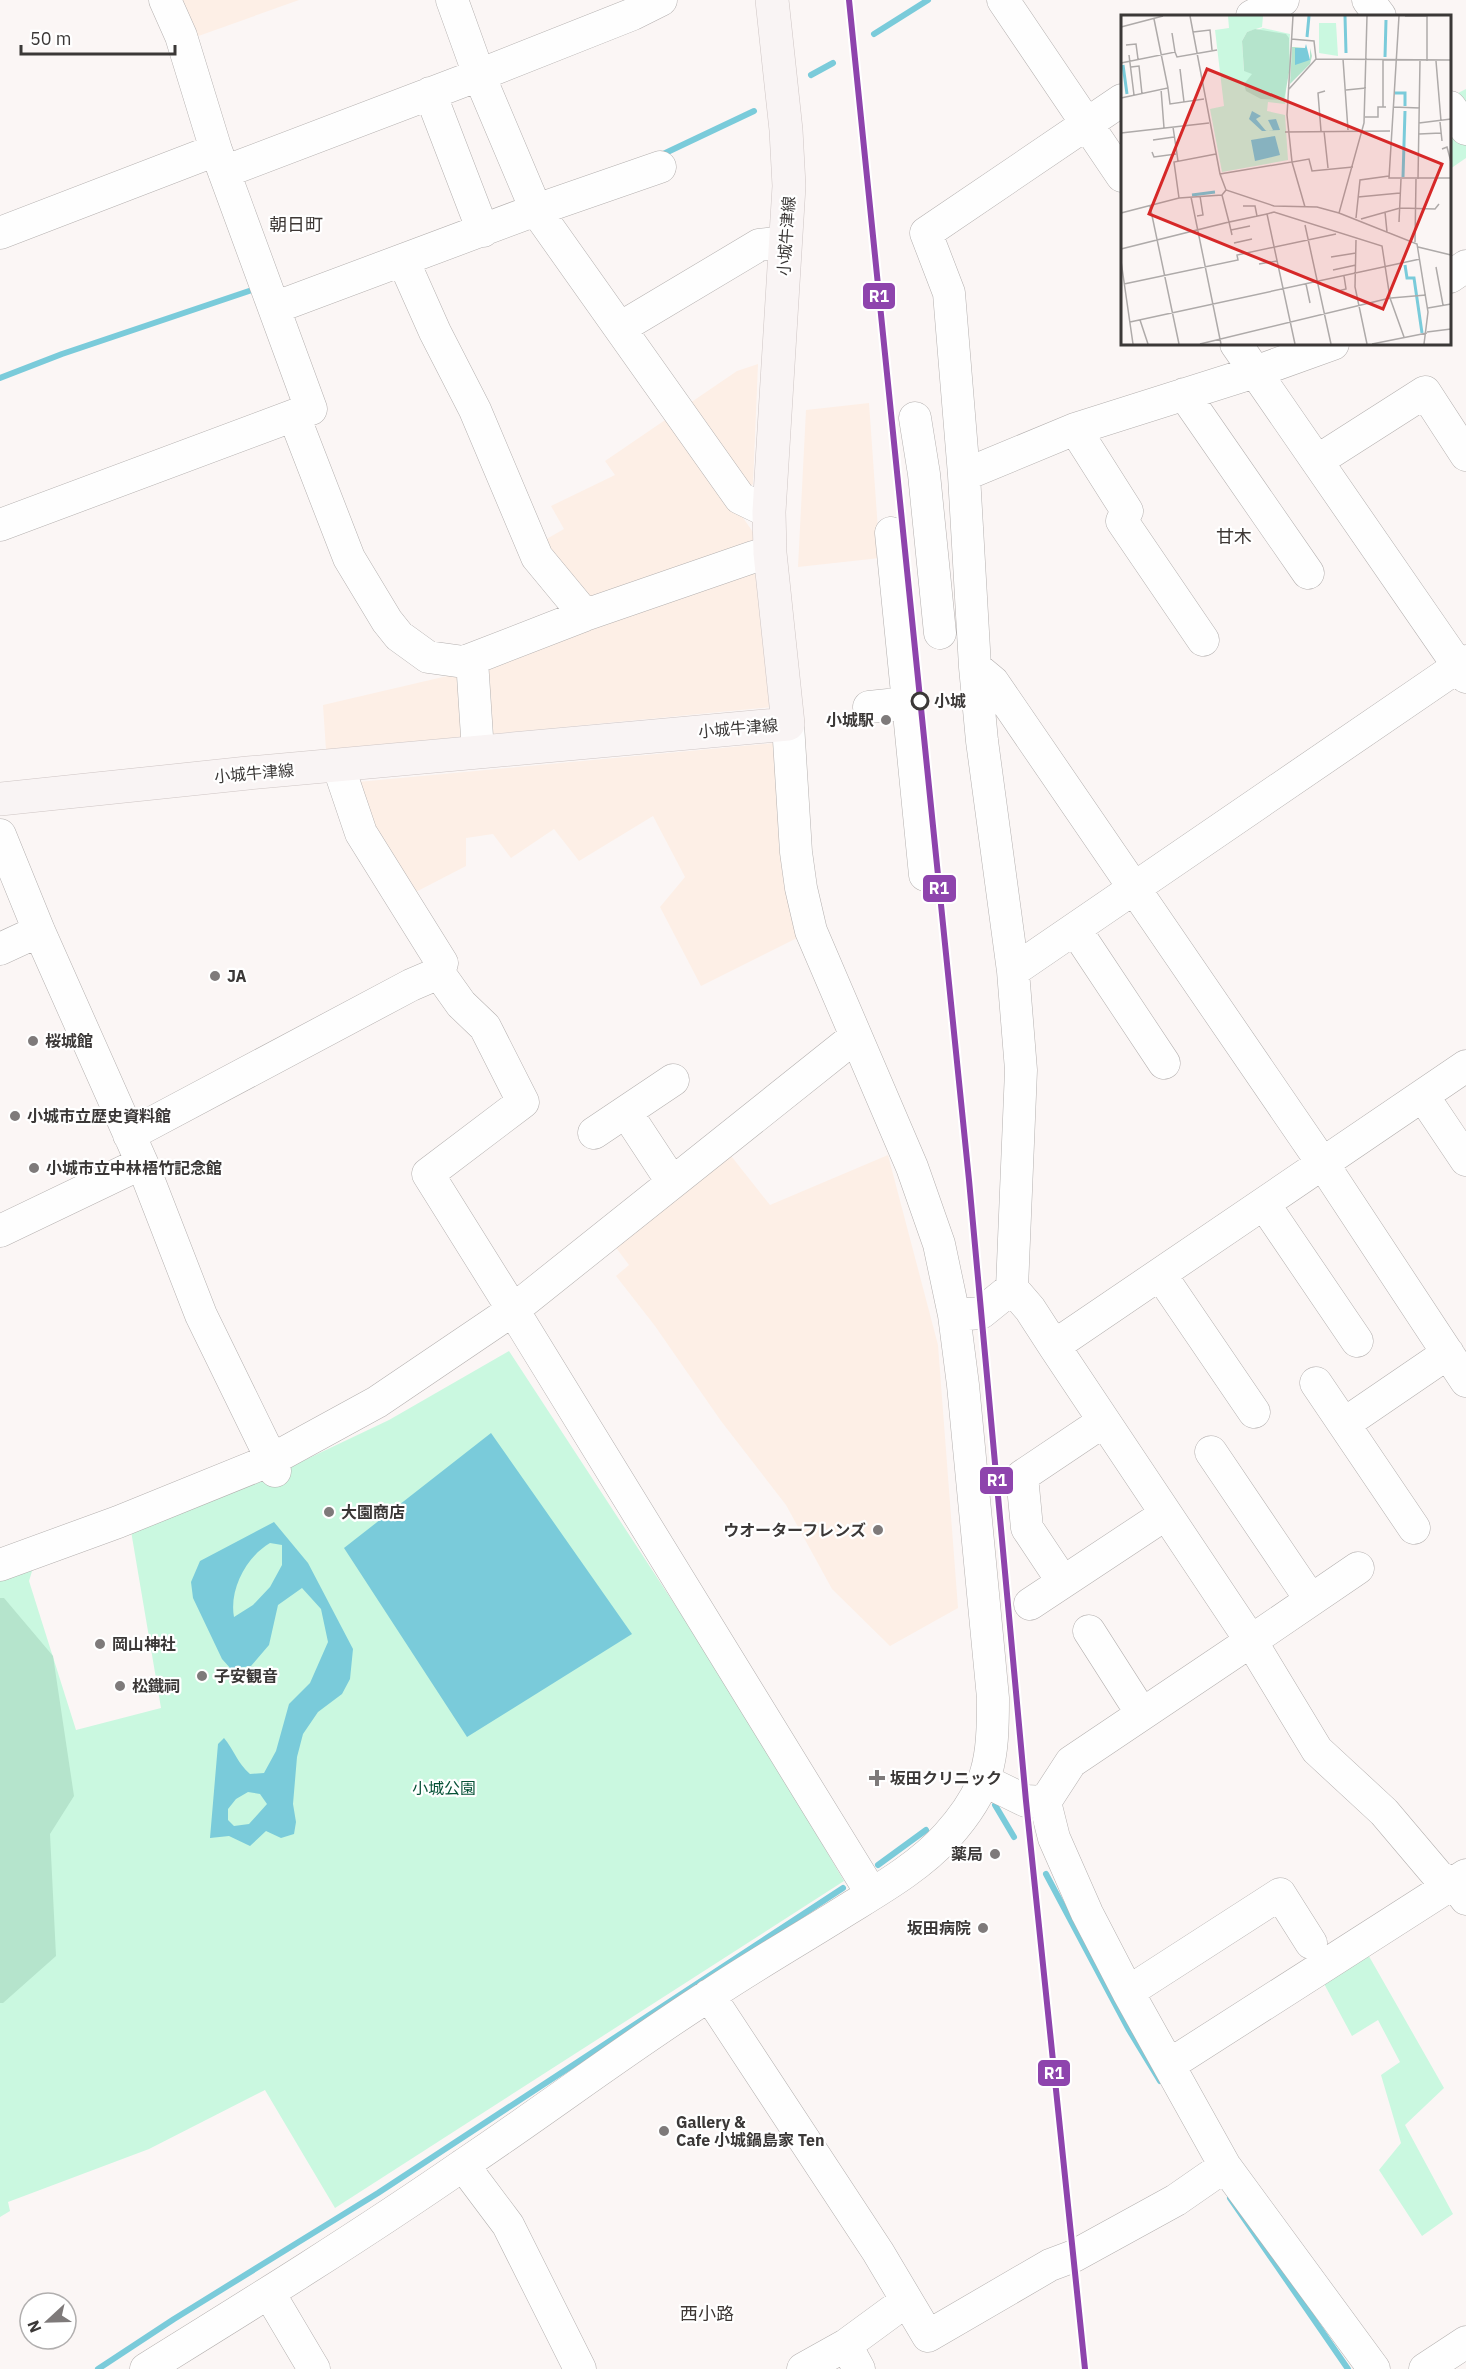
<svg xmlns="http://www.w3.org/2000/svg" width="1466" height="2369" font-family="'IBM Plex Sans','Noto Sans JP',sans-serif">
	<style>
		.commercial { fill: #fdefe6 }
		.green { fill: #caf8e0 }
		.forest { fill: #b5e4cc }
		.water { fill: #7acbda; fill-rule: evenodd }
		.lines { fill: none; stroke-linecap: round; stroke-linejoin: round }
		.stream { stroke: #7acbda; stroke-width: 6 }
		.minor-casing { stroke: #b4b0af; stroke-width: 33 }
		.major-casing { stroke: #cec5c4; stroke-width: 34 }
		.minor { stroke: #fefefe; stroke-width: 32 }
		.major { stroke: #f9f4f4; stroke-width: 33 }
		.rail-1-casing { stroke: #fff; stroke-width: 10 }
		.rail-1 { stroke: #8e44ad; stroke-width: 6 }
		.stop-dot { fill: #fff; stroke: #3b3837; stroke-width: 3 }
		.poi-dot { fill: #7e7a7a; stroke: #fff; stroke-width: 2 }
		.labels { text-anchor: middle; stroke-width: 4.5; stroke-linejoin: round; paint-order: stroke }
		.street-label { font-size: 16px; fill: #3b3837; stroke: #fff }
		.stop-label { font-size: 16px; font-weight: bold; fill: #3b3837; stroke: #fff; text-anchor: start }
		.poi-label { font-size: 16px; font-weight: bold; fill: #3b3837; stroke: #fff; text-anchor: start }
		.park-label { font-size: 16px; fill: #075237; stroke: #fff }
		.neighbourhood-label { font-size: 18px; fill: #3e3835; stroke: #fff }
		.inset-river { fill: none; stroke: #7acbda; stroke-width: 3 }
		.inset-road { fill: none; stroke: #aeaaa9; stroke-width: 1.5 }
		.view { fill: #d62828; fill-opacity: 0.15; stroke: #d62828; stroke-width: 3 }
		.inset-edge { fill: none; stroke: #3b3837; stroke-width: 3 }
		.line-badge { stroke: #fff; stroke-width: 2 }
		.badge-label { font-size: 16px; text-anchor: middle; font-weight: bold; fill: #fff }
	</style>
	<rect width="100%" height="100%" fill="#fbf6f5"/>
	<!-- commercial -->
	<path class="commercial" d="M 173,0 L 299,0 L 190,39 Z
		M 758,364 L 753,484 L 730,499 L 755,535 L 772,707 L 326,750 L 323,705 L 460,673 L 585,606 L 536,545 L 564,529 L 551,506 L 615,475 L 605,461 L 737,371 Z
		M 869,403 L 880,558 L 798,567 L 806,410 Z
		M 775,743 L 782,862 L 797,938 L 701,986 L 660,907 L 685,877 L 653,816 L 579,861 L 554,829 L 511,858 L 493,834 L 466,838 L 466,866 L 408,896 L 347,783 Z
		M 724,1147 L 770,1205 L 888,1155 L 938,1345 L 958,1608 L 890,1646 L 832,1589 L 786,1505 L 721,1421 L 655,1326 L 616,1276 L 629,1265 L 611,1241 Z"/>
	<!-- green -->
	<path class="green" d="M 1466,89 L 1466,158 L 1450,169 L 1450,97 Z
		M 509,1351 L 743,1709 L 844,1881 L 335,2208 L 265,2090 L 149,2149 L 8,2202 L 10,2211 L 0,2217 L 0,1579 L 33,1568 L 29,1581 L 76,1730 L 161,1708 L 131,1531 L 269,1477 L 389,1420 Z
		M 1366,1951 L 1444,2088 L 1405,2125 L 1453,2214 L 1422,2236 L 1379,2170 L 1401,2143 L 1381,2075 L 1400,2062 L 1378,2020 L 1352,2036 L 1321,1978 Z"/>
	<!-- forest -->
	<path class="forest" d="M 0,1598 L 4,1598 L 53,1656 L 74,1796 L 50,1834 L 56,1956 L 3,2003 L 0,2003 Z"/>
	<!-- water -->
	<path class="water" d="M 491,1433 L 632,1634 L 467,1737 L 344,1548 Z
		M 274,1522 L 308,1563 L 353,1649 L 350,1679 L 342,1694 L 318,1712 L 303,1734 L 297,1757 L 293,1804 L 296,1822 L 294,1834 L 281,1838 L 266,1831 L 250,1846 L 229,1836 L 210,1838 L 218,1744 L 224,1738 C 234,1750 238,1764 250,1774 L 264,1773 L 276,1751 L 289,1704 L 310,1683 L 328,1642 L 321,1609 L 302,1588 L 278,1605 L 269,1645 L 251,1666 L 231,1669 L 222,1659 L 193,1598 L 191,1582 L 200,1561 ZM 270,1543 L 282,1545 L 282,1565 L 270,1587 L 253,1605 L 234,1617 C 229,1590 246,1557 270,1543 ZM 248,1792 L 260,1794 L 267,1804 L 249,1824 L 234,1826 L 228,1820 L 228,1809 L 236,1799 Z"/>
	<g class="lines">
		<!-- stream -->
		<path class="stream" d="M 874,34 L 928,0
			M 811,75 L 833,63
			M 659,156 L 754,111
			M 0,378 L 62,354 L 252,290
			M 995,1805 L 1014,1837
			M 878,1865 L 926,1830
			M 1046,1874 L 1129,2030 L 1160,2081
			M 1230,2198 L 1348,2369
			M 98,2369 L 174,2319 L 378,2193 L 843,1888"/>
		<defs>
			<path id="minor" d="M 452,0 L 479,75 L 536,210 L 740,498 L 769,512
				M 1003,0 L 1122,176
				M 1368,0 L 1380,16
				M 1252,16 L 1283,0
				M 430,93 L 483,231
				M 1122,100 L 926,233 L 949,293 L 964,475 L 975,667 L 982,741 L 1013,971 L 1021,1070 L 1012,1288 L 1030,1309 L 1054,1346 L 1466,1066
				M 1450,107 L 1466,129
				M 224,172 L 479,75 L 633,14 L 661,0
				M 0,233 L 216,150
				M 403,260 L 435,332 L 475,410 L 537,557 L 585,615
				M 1450,277 L 1466,266
				M 274,308 L 536,210 L 660,167
				M 620,328 L 759,245 L 785,242
				M 1236,344 L 1466,677
				M 1184,394 L 1308,573
				M 294,416 L 349,558 L 387,621 L 399,636 L 428,657 L 464,662 L 585,615 L 753,557 L 770,553
				M 915,418 L 924,474 L 940,633
				M 1075,429 L 1127,511 L 1122,521 L 1203,640
				M 1317,461 L 1425,392 L 1466,455
				M 964,475 L 1075,429 L 1255,372 L 1333,344
				M 0,525 L 311,409 L 216,150 L 181,36 L 165,0
				M 472,660 L 478,752
				M 975,667 L 993,682 L 1323,1164 L 1466,1381
				M 908,703 L 925,875
				M 869,707 L 908,703 L 891,533
				M 338,765 L 361,833 L 442,963 L 439,973 L 461,1004 L 485,1027 L 523,1102 L 428,1174 L 513,1310 L 855,1037
				M 0,835 L 39,931 L 142,1163 L 201,1315 L 264,1444 L 275,1471
				M 1075,929 L 1164,1063
				M 0,949 L 39,931
				M 1013,971 L 1466,661
				M 1423,1096 L 1466,1160
				M 626,1112 L 672,1182
				M 594,1133 L 673,1080
				M 129,1135 L 411,985 L 439,973
				M 1264,1204 L 1357,1341
				M 0,1231 L 142,1163
				M 1160,1274 L 1254,1412
				M 954,1315 L 981,1313 L 1012,1288
				M 1316,1383 L 1414,1528
				M 1344,1424 L 1448,1353
				M 1211,1452 L 1311,1600
				M 0,1565 L 118,1522 L 271,1460 L 377,1402 L 513,1310 L 872,1894
				M 1358,1568 L 1251,1641 L 1317,1750 L 1384,1812 L 1439,1877 L 1454,1883 L 1466,1899
				M 1063,1582 L 1027,1528 L 1022,1476 L 1104,1421
				M 1030,1604 L 1166,1514
				M 1089,1631 L 1142,1714
				M 985,1781 L 1026,1801 L 1045,1802 L 1054,1838 L 1087,1913 L 1128,1992 L 1225,2166 L 1374,2369
				M 1045,1802 L 1071,1762 L 1251,1641 L 1054,1346
				M 1128,1992 L 1280,1894 L 1311,1943
				M 709,1995 L 878,2252 L 928,2336 L 1050,2265 L 1074,2256 L 1176,2200 L 1225,2166
				M 1169,2065 L 1466,1875
				M 463,2165 L 508,2225 L 580,2369
				M 269,2293 L 314,2369
				M 846,2345 L 859,2369
				M 146,2369 C 254,2302 362,2235 466,2163 C 548,2108 627,2048 710,1995 C 755,1965 802,1938 848,1909 C 882,1888 920,1866 947,1836 C 990,1788 993,1761 993,1698 L 963,1385 L 954,1315 L 939,1244 L 912,1167 L 811,931 L 801,888 L 796,852 L 788,724
				M 803,2369 L 846,2345 L 906,2301
				M 1425,2369 L 1466,2342"/>
			<path id="major" d="M 0,799 L 248,773 L 788,724 L 770,553 L 769,512 L 789,186 L 786,130 L 772,0"/>
		</defs>
		<!-- minor casing -->
		<use href="#minor" class="minor-casing"/>
		<!-- major casing -->
		<use href="#major" class="major-casing"/>
		<!-- minor -->
		<use href="#minor" class="minor"/>
		<!-- major -->
		<use href="#major" class="major"/>
		<defs>
			<path id="rail-1" d="M 849,0 L 969,1180 L 1026,1801 L 1085,2369"/>
		</defs>
		<!-- rail-1 casing -->
		<use href="#rail-1" class="rail-1-casing"/>
		<!-- rail-1 -->
		<use href="#rail-1" class="rail-1"/>
	</g>
	<!-- markers -->
	<circle class="stop-dot" cx="920" cy="701" r="8"/>
	<g class="poi-dot">
		<circle cx="886" cy="720" r="6"/>
		<circle cx="215" cy="976" r="6"/>
		<circle cx="33" cy="1041" r="6"/>
		<circle cx="15" cy="1116" r="6"/>
		<circle cx="34" cy="1168" r="6"/>
		<circle cx="329" cy="1512" r="6"/>
		<circle cx="878" cy="1530" r="6"/>
		<circle cx="100" cy="1644" r="6"/>
		<circle cx="202" cy="1676" r="6"/>
		<circle cx="120" cy="1686" r="6"/>
		<path d="M874 1769h6v6h6v6h-6v6h-6v-6h-6v-6h6z"/>
		<circle cx="995" cy="1854" r="6"/>
		<circle cx="983" cy="1928" r="6"/>
		<circle cx="664" cy="2131" r="6"/>
	</g>
	<g class="labels">
		<!-- street labels -->
		<g class="street-label">
			<text transform="translate(786 236) rotate(-86)" y="6">小城牛津線</text>
			<text transform="translate(738 728) rotate(-5)" y="6">小城牛津線</text>
			<text transform="translate(254 773) rotate(-5)" y="6">小城牛津線</text>
		</g>
		<!-- stop labels -->
		<g class="stop-label">
			<text x="934" y="707">小城</text>
		</g>
		<!-- poi labels -->
		<g class="poi-label">
			<text x="874" y="726" text-anchor="end">小城駅</text>
			<text x="227" y="982">JA</text>
			<text x="45" y="1047">桜城館</text>
			<text x="27" y="1122">小城市立歴史資料館</text>
			<text x="46" y="1174">小城市立中林梧竹記念館</text>
			<text x="341" y="1518">大園商店</text>
			<text x="866" y="1536" text-anchor="end">ウオーターフレンズ</text>
			<text x="112" y="1650">岡山神社</text>
			<text x="214" y="1682">子安観音</text>
			<text x="132" y="1692">松鐡祠</text>
			<text x="890" y="1784">坂田クリニック</text>
			<text x="983" y="1860" text-anchor="end">薬局</text>
			<text x="971" y="1934" text-anchor="end">坂田病院</text>
			<text x="676" y="2128">Gallery &amp;<tspan x="676" dy="18">Cafe 小城鍋島家 Ten</tspan></text>
		</g>
		<!-- park labels -->
		<g class="park-label">
			<text x="444" y="1794">小城公園</text>
		</g>
		<!-- neighbourhood labels -->
		<g class="neighbourhood-label">
			<text x="296" y="231">朝日町</text>
			<text x="1234" y="543">甘木</text>
			<text x="707" y="2320">西小路</text>
		</g>
	</g>
	<!-- overview -->
	<g transform="translate(1121 15)">
		<rect width="330" height="330" fill="#fbf6f5"/>
		<path d="M 107,1 L 142,1 L 141,12 L 126,17 L 121,26 L 123,57 L 127,18 L 142,13 L 169,19 L 164,89 L 147,87 L 146,96 L 164,100 L 167,145 L 101,157 L 89,94 L 103,91 L 94,15 L 108,13 ZM 198,8 L 215,8 L 217,41 L 198,38 Z" fill="#caf8e0"/>
		<path d="M 134,14 L 165,19 L 168,23 L 169,52 L 163,85 L 140,84 L 125,76 L 123,69 L 131,59 L 123,56 L 121,26 L 126,17 ZM 171,32 L 184,32 L 174,33 L 174,47 L 189,45 L 189,33 L 191,41 L 189,49 L 169,69 Z" fill="#b5e4cc"/>
		<path d="M 185,29 L 189,45 L 174,50 L 174,33 L 184,33 ZM 131,96 L 140,101 L 135,104 L 145,116 L 152,115 L 147,105 L 155,104 L 159,115 L 141,116 L 128,104 ZM 154,121 L 159,140 L 134,146 L 130,125 Z" fill="#7acbda"/>
		<path class="inset-river" d="M 224,1 L 225,38M 186,22 L 188,1M 264,42 L 265,5M 2,50 L 6,79M 274,78 L 284,78 L 284,91M 282,162 L 284,96M 71,180 L 94,177M 284,250 L 286,263 L 293,263 L 301,318"/>
		<path class="inset-road" d="M 69,1 L 99,159 L 105,175 L 153,191 L 196,192 L 218,198M 246,1 L 243,108 L 218,198 L 296,229 L 307,297 L 303,329M 278,1 L 268,163 L 330,163M 284,1 L 306,1M 0,12 L 42,1M 72,17 L 89,15 L 91,35M 51,18 L 54,37M 170,24 L 193,26 L 195,44M 5,30 L 15,29 L 17,44M 8,40 L 13,80M 222,44 L 227,115M 306,46 L 306,1M 315,46 L 320,106M 0,48 L 54,37 L 56,42 L 96,35M 10,52 L 18,51 L 21,79M 59,54 L 63,87M 47,73 L 49,89 L 83,84M 40,74 L 43,113M 168,74 L 195,44 L 330,45M 225,75 L 245,73M 0,83 L 47,73 L 33,4M 262,92 L 262,45M 272,92 L 299,93M 244,102 L 257,102 L 257,92 L 265,92M 319,107 L 321,126M 298,108 L 330,104M 52,112 L 57,146M 200,116 L 197,78 L 204,76M 203,116 L 207,153M 164,117 L 269,116M 0,118 L 88,108M 298,119 L 320,118M 32,125 L 53,122M 321,134 L 326,132 L 330,147M 31,137 L 33,142 L 55,139M 99,159 L 171,147 L 166,100 L 172,1M 297,164 L 299,46M 101,180 L 108,207 L 146,199M 70,182 L 100,329M 237,182 L 279,178M 58,183 L 53,147 L 95,139M 29,191 L 58,329M 122,191 L 134,191 L 136,201M 184,192 L 171,147 L 188,144 L 191,156 L 232,152M 264,197 L 266,217M 0,198 L 58,183 L 101,180 L 105,175M 76,201 L 82,200 L 79,181M 235,203 L 239,165 L 268,161M 240,204 L 279,193 L 314,194 L 318,189M 278,207 L 280,164M 184,210 L 210,329M 110,215 L 129,211M 235,225 L 234,272 L 246,329M 294,227 L 295,164M 113,228 L 131,224M 297,232 L 330,240M 0,234 L 108,207 L 111,220M 210,242 L 235,238M 0,246 L 12,329M 138,249 L 156,246M 315,252 L 322,290M 212,255 L 235,250M 3,269 L 117,245 L 116,240 L 215,219M 185,269 L 189,288M 217,276 L 225,274 L 223,261M 270,283 L 305,280M 307,293 L 330,289M 19,305 L 27,329M 9,307 L 299,244M 306,317 L 330,314M 79,329 L 269,283M 174,329 L 146,199 L 153,197 L 261,231 L 269,283 L 283,322M 251,329 L 306,318"/>
		<path class="view" d="M 86,54 L 321,149 L 262,294 L 28,199 Z"/>
		<rect width="330" height="330" class="inset-edge"/>
	</g>
	<g class="line-badge">
		<rect x="862" y="282" width="34" height="28" rx="6" fill="#8e44ad"/>
		<rect x="922" y="874" width="35" height="29" rx="6" fill="#8e44ad"/>
		<rect x="979" y="1466" width="35" height="29" rx="6" fill="#8e44ad"/>
		<rect x="1037" y="2059" width="34" height="28" rx="6" fill="#8e44ad"/>
	</g>
	<g class="badge-label">
		<text x="879" y="302">R1</text>
		<text x="939" y="894">R1</text>
		<text x="997" y="1486">R1</text>
		<text x="1054" y="2079">R1</text>
	</g>
	<!-- north arrow -->
	<g transform="translate(48 2321) rotate(248)"><circle r="28" fill="#ffffff" stroke="#b1afaf" stroke-width="1.5"/>
	<path d="M0-4.5L10 22L0 15L-10 22Z" fill="#7e7a7a"/>
	<text y="-9" font-size="16" font-weight="bold" text-anchor="middle" fill="#3b3837">N</text>
	</g>
	<!-- scale -->
	<path d="M21 45v9h154v-9" fill="none" stroke="#3b3837" stroke-width="3"/>
	<text x="30" y="45" font-size="18" fill="#3b3837" stroke="#ffffff" stroke-width="4.5" paint-order="stroke">50 m</text>
</svg>
